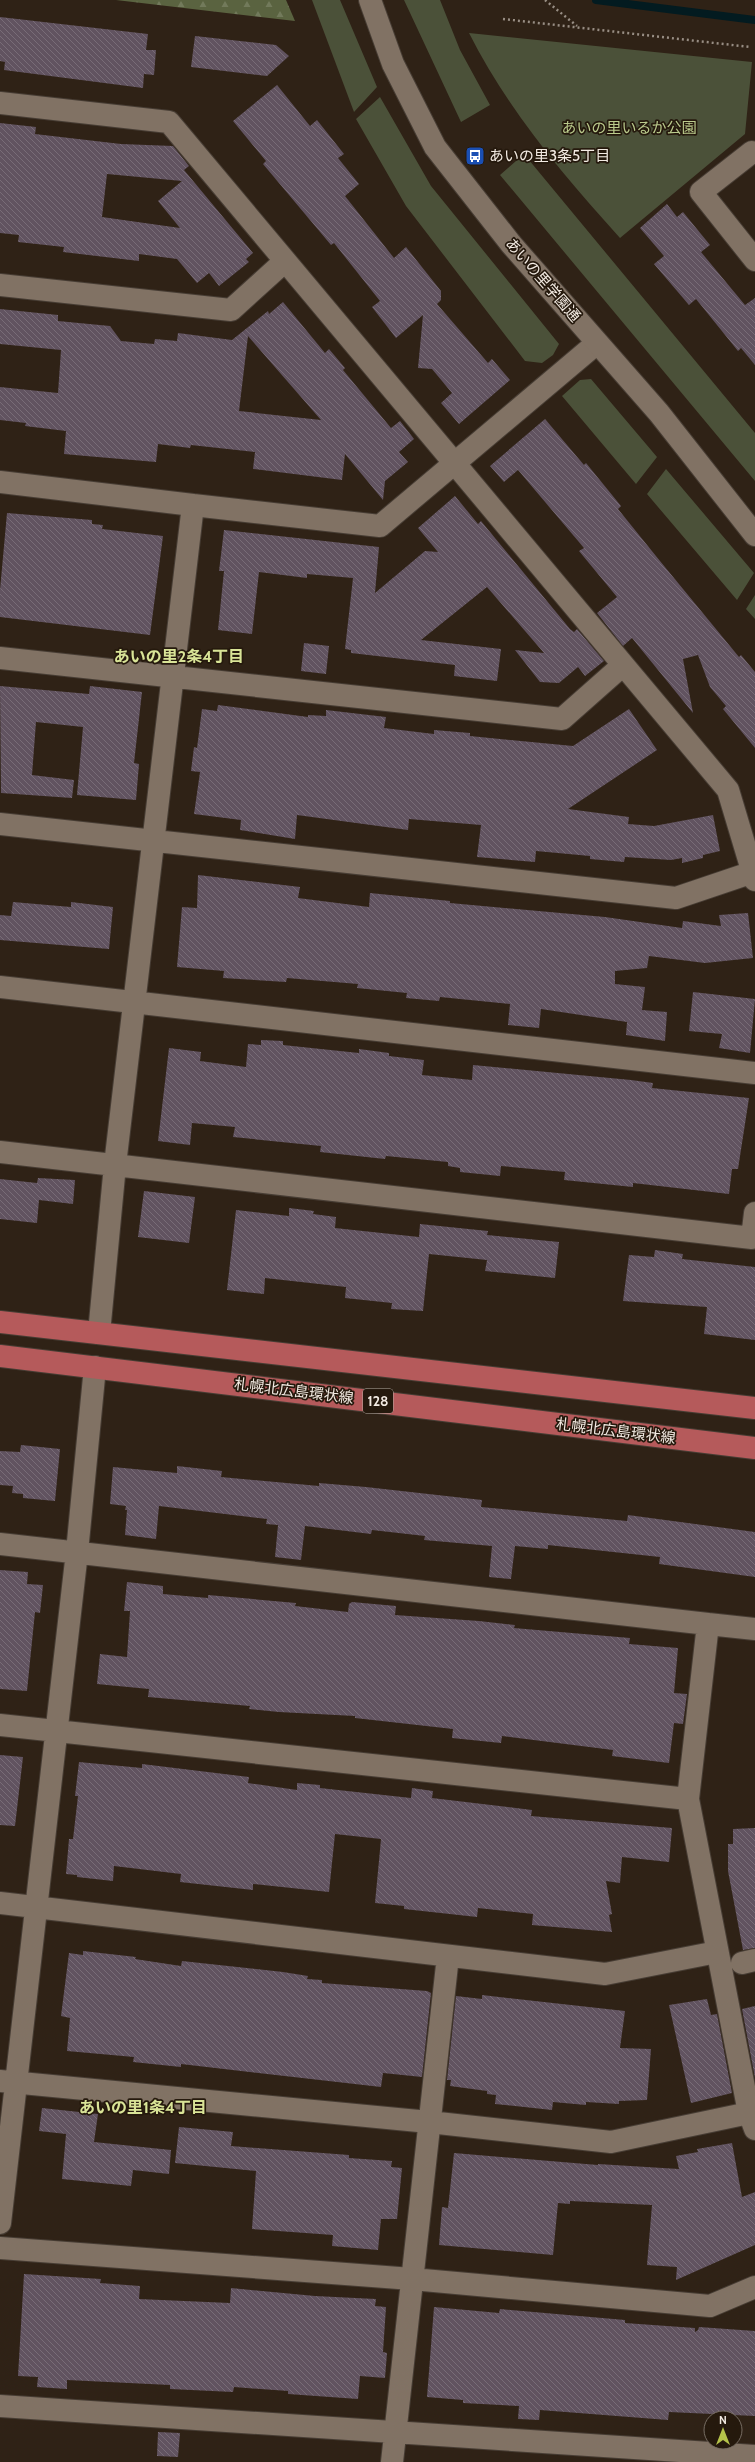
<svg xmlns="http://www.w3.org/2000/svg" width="755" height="2462" font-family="Cabin,'Noto Sans JP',sans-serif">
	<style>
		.green { fill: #4b5139 }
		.forest { fill: url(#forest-firs) }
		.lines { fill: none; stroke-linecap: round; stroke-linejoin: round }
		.stream { stroke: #031b20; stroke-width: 8 }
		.building { fill: url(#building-back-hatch); fill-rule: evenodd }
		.street-casing { stroke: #473d34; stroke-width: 24 }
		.secondary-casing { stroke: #473d34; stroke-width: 24 }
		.primary-casing { stroke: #473d34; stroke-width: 24 }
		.path { stroke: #988e84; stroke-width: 2.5; stroke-dasharray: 2 3; stroke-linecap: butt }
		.street { stroke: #817264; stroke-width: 22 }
		.secondary { stroke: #817264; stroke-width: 22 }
		.primary { stroke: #b55a5b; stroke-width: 22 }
		.labels { text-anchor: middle; stroke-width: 3.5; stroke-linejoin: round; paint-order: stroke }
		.shield { fill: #25190d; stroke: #b5aca3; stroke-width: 1 }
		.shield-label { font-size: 14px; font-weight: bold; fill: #f3ebe3 }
		.park-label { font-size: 15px; fill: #bbcb8d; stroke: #25190d }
		.poi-label { font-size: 15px; fill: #f3ebe3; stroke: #25190d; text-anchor: start }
		.street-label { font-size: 15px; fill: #f3ebe3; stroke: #25190d }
		.neighbourhood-label { font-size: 16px; font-weight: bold; fill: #d9e497; stroke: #25190d }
	</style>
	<defs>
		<pattern id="forest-firs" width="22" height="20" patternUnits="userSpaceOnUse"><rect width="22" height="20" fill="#5a6340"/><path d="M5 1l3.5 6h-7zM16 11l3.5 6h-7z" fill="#727a5b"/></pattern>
		<pattern id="building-back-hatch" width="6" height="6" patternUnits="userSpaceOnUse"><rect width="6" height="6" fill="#615360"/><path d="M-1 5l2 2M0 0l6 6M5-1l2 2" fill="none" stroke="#786c77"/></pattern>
	</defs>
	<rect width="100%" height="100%" fill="#2f2216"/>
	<!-- green -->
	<path class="green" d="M 312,0 L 340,0 L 377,87 L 354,112 Z
		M 404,0 L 440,0 L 460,50 L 490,105 L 461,122 Z
		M 469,33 L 752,62 L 745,134 L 620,238 C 562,174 508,110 469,33 Z
		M 380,97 L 431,186 L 559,344 L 553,355 L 542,363 L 525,361 L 406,206 L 356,119 Z
		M 524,154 L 755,433 L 755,481 L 500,175 Z
		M 591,379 L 657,457 L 636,484 L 562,396 L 580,380 Z
		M 666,469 L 754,573 L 737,600 L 647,494 Z
		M 755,595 L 755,619 L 746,609 Z"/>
	<!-- forest -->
	<path class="forest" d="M 116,0 L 286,0 L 295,21 Z"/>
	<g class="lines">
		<!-- stream -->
		<path class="stream" d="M 596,0 L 755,20"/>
	</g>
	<!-- building -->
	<path class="building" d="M 0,17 L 148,34 L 146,50 L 156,50 L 154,75 L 144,74 L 143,88 L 4,70 L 5,62 L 0,61 Z
		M 195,36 L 276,45 L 289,56 L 267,76 L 191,67 Z
		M 277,85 L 310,126 L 317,120 L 344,154 L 338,158 L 359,184 L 345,196 L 394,258 L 406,247 L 441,291 L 441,300 L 437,304 L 488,363 L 492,359 L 510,380 L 459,424 L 441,403 L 452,393 L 432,369 L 418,368 L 423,315 L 396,338 L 372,307 L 380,301 L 334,243 L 331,245 L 263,164 L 266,161 L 233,121 Z
		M 0,123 L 36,127 L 35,134 L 121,144 L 173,146 L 189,166 L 184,170 L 253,253 L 246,259 L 249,262 L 219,286 L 209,273 L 197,283 L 177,259 L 139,254 L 139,261 L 63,252 L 64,247 L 18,242 L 19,235 L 0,233 ZM 107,174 L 182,181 L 158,201 L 180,228 L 102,217 Z
		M 667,204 L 677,217 L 683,212 L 710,245 L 701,252 L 745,305 L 755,298 L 755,365 L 741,348 L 738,351 L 696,299 L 689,305 L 654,264 L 664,256 L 640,228 Z
		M 283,302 L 325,353 L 329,349 L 345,368 L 343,370 L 391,428 L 400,421 L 414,439 L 399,452 L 408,462 L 385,481 L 383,500 L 345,454 L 342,480 L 253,469 L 255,452 L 191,445 L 190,448 L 158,444 L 156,462 L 86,456 L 64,454 L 66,431 L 25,426 L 26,423 L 0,420 L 0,387 L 58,393 L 61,350 L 0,344 L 0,309 L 58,315 L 58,321 L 110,326 L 121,341 L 154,344 L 155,339 L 177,341 L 178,333 L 232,340 L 268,311 L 269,314 ZM 248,336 L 321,420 L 239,411 Z
		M 545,419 L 584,465 L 586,463 L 621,506 L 618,509 L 660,561 L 739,657 L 741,655 L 755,672 L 755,748 L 723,709 L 726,706 L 710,687 L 698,655 L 683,659 L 693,713 L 632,638 L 623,646 L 597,613 L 617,597 L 579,551 L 584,548 L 518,470 L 504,482 L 490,466 Z
		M 455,496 L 478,524 L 481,521 L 570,629 L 574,632 L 577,629 L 604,661 L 585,676 L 578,667 L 559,683 L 540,682 L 515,650 L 544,653 L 487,587 L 421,640 L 501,649 L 497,681 L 454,676 L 455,665 L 351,653 L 351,650 L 345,649 L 353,578 L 307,574 L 307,578 L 259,572 L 252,634 L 218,630 L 224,571 L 219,571 L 224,530 L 379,547 L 375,593 L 425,551 L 438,552 L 418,528 Z
		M 7,513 L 92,520 L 92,524 L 103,525 L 102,529 L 163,536 L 150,635 L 0,617 L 0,590 Z
		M 304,643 L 329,646 L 326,674 L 301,671 Z
		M 0,686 L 89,694 L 90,686 L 142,692 L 134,763 L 139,764 L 136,800 L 77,795 L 83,727 L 36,722 L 32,775 L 74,780 L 72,798 L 1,793 Z
		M 218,705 L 308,717 L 308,715 L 326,716 L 326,710 L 386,717 L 384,728 L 434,734 L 434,730 L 470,733 L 470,736 L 573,746 L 629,709 L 657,750 L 568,809 L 629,817 L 628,824 L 654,826 L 713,815 L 720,851 L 703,855 L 703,858 L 682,863 L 682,858 L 671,860 L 625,857 L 624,862 L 590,859 L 590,856 L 536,851 L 535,862 L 477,857 L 481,825 L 409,819 L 408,830 L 297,815 L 295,839 L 240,830 L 241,820 L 194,814 L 200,772 L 191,771 L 194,747 L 197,748 L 202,709 L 217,711 Z
		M 198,875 L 300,887 L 298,898 L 369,907 L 370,893 L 450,901 L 450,903 L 605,917 L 682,928 L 683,921 L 721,926 L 719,915 L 748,913 L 753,958 L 705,963 L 649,956 L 647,968 L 615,971 L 615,984 L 645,987 L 642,1010 L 667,1012 L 665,1041 L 626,1035 L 627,1022 L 541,1009 L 539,1028 L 508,1025 L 510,1004 L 440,997 L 439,1001 L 406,998 L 407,993 L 357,988 L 358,984 L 287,978 L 286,982 L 223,978 L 224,971 L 177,967 L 182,907 L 197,908 Z
		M 13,902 L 71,907 L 71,902 L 113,907 L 109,949 L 0,940 L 0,915 L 11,916 Z
		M 693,992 L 755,999 L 750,1053 L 719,1048 L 722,1034 L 689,1031 Z
		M 261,1040 L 283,1041 L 283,1045 L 359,1053 L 359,1049 L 389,1053 L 389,1056 L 424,1060 L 422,1075 L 472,1080 L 473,1065 L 631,1080 L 653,1083 L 652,1088 L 749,1098 L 738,1169 L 732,1169 L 729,1194 L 633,1183 L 633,1187 L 564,1180 L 565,1172 L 501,1166 L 500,1176 L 460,1172 L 460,1168 L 448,1166 L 448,1162 L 386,1156 L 385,1159 L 320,1152 L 321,1146 L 233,1137 L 235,1127 L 192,1123 L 190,1145 L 158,1141 L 169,1048 L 201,1052 L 200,1061 L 246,1067 L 248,1044 L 261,1045 Z
		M 38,1178 L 75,1180 L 73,1204 L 39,1200 L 37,1223 L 0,1219 L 0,1179 L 37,1183 Z
		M 144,1191 L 195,1197 L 189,1243 L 138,1237 Z
		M 289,1208 L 314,1211 L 313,1214 L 336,1217 L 335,1228 L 419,1237 L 420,1224 L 488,1231 L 487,1235 L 559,1242 L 555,1278 L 485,1271 L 487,1260 L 429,1254 L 423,1311 L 391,1309 L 392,1303 L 345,1298 L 346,1287 L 265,1278 L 264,1294 L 227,1290 L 236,1210 L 289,1216 Z
		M 655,1250 L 683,1254 L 682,1259 L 755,1267 L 755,1340 L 704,1334 L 707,1307 L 623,1301 L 629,1255 L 654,1257 Z
		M 21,1445 L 60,1449 L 55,1501 L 23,1498 L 23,1494 L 12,1493 L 13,1486 L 0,1485 L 0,1451 L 20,1452 Z
		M 177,1466 L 222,1471 L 221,1477 L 319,1486 L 319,1483 L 366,1487 L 482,1500 L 481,1507 L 627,1521 L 628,1515 L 755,1532 L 755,1577 L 659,1564 L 660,1557 L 548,1545 L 548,1549 L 515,1546 L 511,1579 L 489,1577 L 492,1546 L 424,1540 L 425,1536 L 372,1530 L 371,1534 L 305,1526 L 301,1560 L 275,1557 L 278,1525 L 266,1524 L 267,1519 L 159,1506 L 156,1539 L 125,1535 L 127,1510 L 125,1510 L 126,1506 L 110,1504 L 113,1467 L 177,1473 Z
		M 0,1570 L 28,1572 L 27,1584 L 43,1585 L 40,1613 L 35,1612 L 27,1691 L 0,1689 Z
		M 127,1582 L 163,1586 L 163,1594 L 208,1598 L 208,1595 L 296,1603 L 295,1606 L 348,1612 L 349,1604 L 352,1602 L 396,1606 L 395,1615 L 479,1621 L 515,1625 L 514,1628 L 630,1638 L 629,1644 L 678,1648 L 674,1693 L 687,1694 L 683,1724 L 674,1723 L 669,1763 L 612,1756 L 613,1750 L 502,1736 L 501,1743 L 452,1738 L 453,1729 L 355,1718 L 355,1716 L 279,1712 L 249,1709 L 250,1706 L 148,1697 L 149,1689 L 97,1684 L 100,1654 L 127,1657 L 130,1611 L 124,1611 Z
		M 0,1755 L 23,1757 L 15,1826 L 0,1825 Z
		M 79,1762 L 142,1768 L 142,1764 L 249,1777 L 248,1783 L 297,1790 L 297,1783 L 320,1785 L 320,1788 L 411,1798 L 412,1788 L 433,1791 L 432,1798 L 532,1810 L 531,1816 L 672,1828 L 669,1862 L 622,1857 L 620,1883 L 606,1881 L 612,1914 L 609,1915 L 612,1932 L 532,1925 L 533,1914 L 478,1908 L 477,1917 L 404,1909 L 404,1906 L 375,1903 L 381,1839 L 335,1834 L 329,1892 L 253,1884 L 253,1890 L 180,1882 L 181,1874 L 114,1866 L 113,1881 L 77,1877 L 77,1875 L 66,1874 L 69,1839 L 73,1839 L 78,1796 L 75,1796 Z
		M 755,1828 L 755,1948 L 743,1950 L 728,1871 L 728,1844 L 733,1844 L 733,1829 Z
		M 83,1951 L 136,1957 L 135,1959 L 181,1966 L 182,1961 L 283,1972 L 308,1976 L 307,1979 L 322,1980 L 322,1983 L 427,1991 L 431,1993 L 422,2077 L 383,2073 L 381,2087 L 181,2064 L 181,2067 L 133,2062 L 134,2057 L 67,2051 L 70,2018 L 61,2016 L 69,1953 L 83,1955 Z
		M 482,1995 L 625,2011 L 620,2048 L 651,2049 L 647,2100 L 619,2101 L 619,2104 L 586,2102 L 586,2105 L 553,2102 L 552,2110 L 495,2104 L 496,2095 L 487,2094 L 487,2091 L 450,2086 L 451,2080 L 447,2080 L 456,1996 L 482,1999 Z
		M 707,1999 L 711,2015 L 717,2014 L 732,2093 L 691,2103 L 669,2005 Z
		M 755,2006 L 755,2078 L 742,2009 Z
		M 42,2108 L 98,2114 L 94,2142 L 171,2150 L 169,2174 L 133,2170 L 131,2186 L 62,2179 L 66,2134 L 39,2131 Z
		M 179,2127 L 233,2132 L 231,2146 L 349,2155 L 349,2158 L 392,2161 L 391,2167 L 402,2168 L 397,2219 L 381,2219 L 378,2250 L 332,2246 L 333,2235 L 252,2229 L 256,2171 L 175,2163 Z
		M 732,2143 L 742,2197 L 755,2192 L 755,2245 L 676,2280 L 677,2267 L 647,2265 L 652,2205 L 570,2201 L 570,2204 L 558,2203 L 553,2255 L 439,2245 L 442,2207 L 448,2208 L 454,2153 L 598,2165 L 598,2164 L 679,2169 L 676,2156 L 698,2152 L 697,2149 Z
		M 24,2274 L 101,2279 L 100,2283 L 140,2286 L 139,2299 L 230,2303 L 231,2288 L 315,2296 L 376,2299 L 375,2306 L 386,2307 L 383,2352 L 387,2353 L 385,2378 L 360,2376 L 358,2399 L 288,2394 L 288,2391 L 234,2387 L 233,2392 L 170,2389 L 170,2385 L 67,2380 L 67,2389 L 37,2387 L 38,2377 L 18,2376 Z
		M 434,2307 L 499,2313 L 500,2309 L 625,2320 L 625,2323 L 695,2328 L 695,2332 L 698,2330 L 699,2327 L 755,2331 L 755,2416 L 669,2412 L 668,2420 L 540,2410 L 539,2420 L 518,2419 L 519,2406 L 463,2403 L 463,2400 L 427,2397 Z
		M 158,2432 L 180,2433 L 178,2457 L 157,2456 Z"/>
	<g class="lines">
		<defs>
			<path id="street" d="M 0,103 L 169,122 L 728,790 L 755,880
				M 755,153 L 752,152 L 701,192 L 755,260
				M 0,285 L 231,310 L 285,261
				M 0,482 L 193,505 L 115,1165 L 99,1333
				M 193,505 L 380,526 L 597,343
				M 0,658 L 562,719 L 623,665
				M 0,824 L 676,898 L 753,872
				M 0,987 L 755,1073
				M 0,1152 L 752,1238 L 755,1213
				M 0,1544 L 708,1624 L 688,1799 L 749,2113 L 755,2129
				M 708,1624 L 755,1629
				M 0,1725 L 688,1799
				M 0,1903 L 605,1974 L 717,1952
				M 742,1963 L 755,1960
				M 0,2081 L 429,2122 L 611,2142 L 749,2113
				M 0,2223 L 77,1552 L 95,1367
				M 0,2248 L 412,2279 L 710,2306 L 755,2287
				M 0,2406 L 755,2456
				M 392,2462 L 448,1956"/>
			<path id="secondary" d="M 370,0 L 393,64 L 435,147 L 511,244 L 659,413 L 755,535"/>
			<path id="primary" d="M 0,1322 L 755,1408
				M 0,1356 L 755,1448"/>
		</defs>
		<!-- street casing -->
		<use href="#street" class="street-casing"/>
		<!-- secondary casing -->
		<use href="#secondary" class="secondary-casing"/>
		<!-- primary casing -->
		<use href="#primary" class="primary-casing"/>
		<!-- path -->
		<path class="path" d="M 545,0 L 577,26
			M 503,19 L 750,47"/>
		<!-- street -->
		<use href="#street" class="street"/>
		<!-- secondary -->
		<use href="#secondary" class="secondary"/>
		<!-- primary -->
		<use href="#primary" class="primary"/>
	</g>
	<!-- icons -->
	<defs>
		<symbol id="bus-square" viewBox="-11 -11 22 22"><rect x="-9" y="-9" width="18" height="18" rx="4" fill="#1a4fb4" stroke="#25190d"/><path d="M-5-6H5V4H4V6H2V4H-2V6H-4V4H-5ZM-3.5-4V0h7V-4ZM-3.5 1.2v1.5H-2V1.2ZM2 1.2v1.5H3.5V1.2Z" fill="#fff"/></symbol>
	</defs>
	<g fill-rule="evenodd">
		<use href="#bus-square" x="464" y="145" width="22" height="22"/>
	</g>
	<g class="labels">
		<!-- shield labels -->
		<rect class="shield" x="363" y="1389" width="30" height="24" rx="3"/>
		<g class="shield-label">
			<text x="378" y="1406">128</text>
		</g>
		<!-- park labels -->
		<g class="park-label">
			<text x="629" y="133">あいの里いるか公園</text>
		</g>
		<!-- poi labels -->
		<g class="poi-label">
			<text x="489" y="161">あいの里3条5丁目</text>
		</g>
		<!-- street labels -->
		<g class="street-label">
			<text transform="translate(543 280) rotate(49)" y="5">あいの里学園通</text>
			<text transform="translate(294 1391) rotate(7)" y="5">札幌北広島環状線</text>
			<text transform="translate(616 1431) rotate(7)" y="5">札幌北広島環状線</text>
		</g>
		<!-- neighbourhood labels -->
		<g class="neighbourhood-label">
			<text x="179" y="662">あいの里2条4丁目</text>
			<text x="143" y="2113">あいの里1条4丁目</text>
		</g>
	</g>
	<!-- north arrow -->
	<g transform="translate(723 2430)"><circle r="19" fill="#25190d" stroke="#776d63"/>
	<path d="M0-3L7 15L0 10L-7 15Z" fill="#b4c24a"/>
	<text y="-6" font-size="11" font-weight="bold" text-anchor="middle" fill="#f3ebe3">N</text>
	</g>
</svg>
